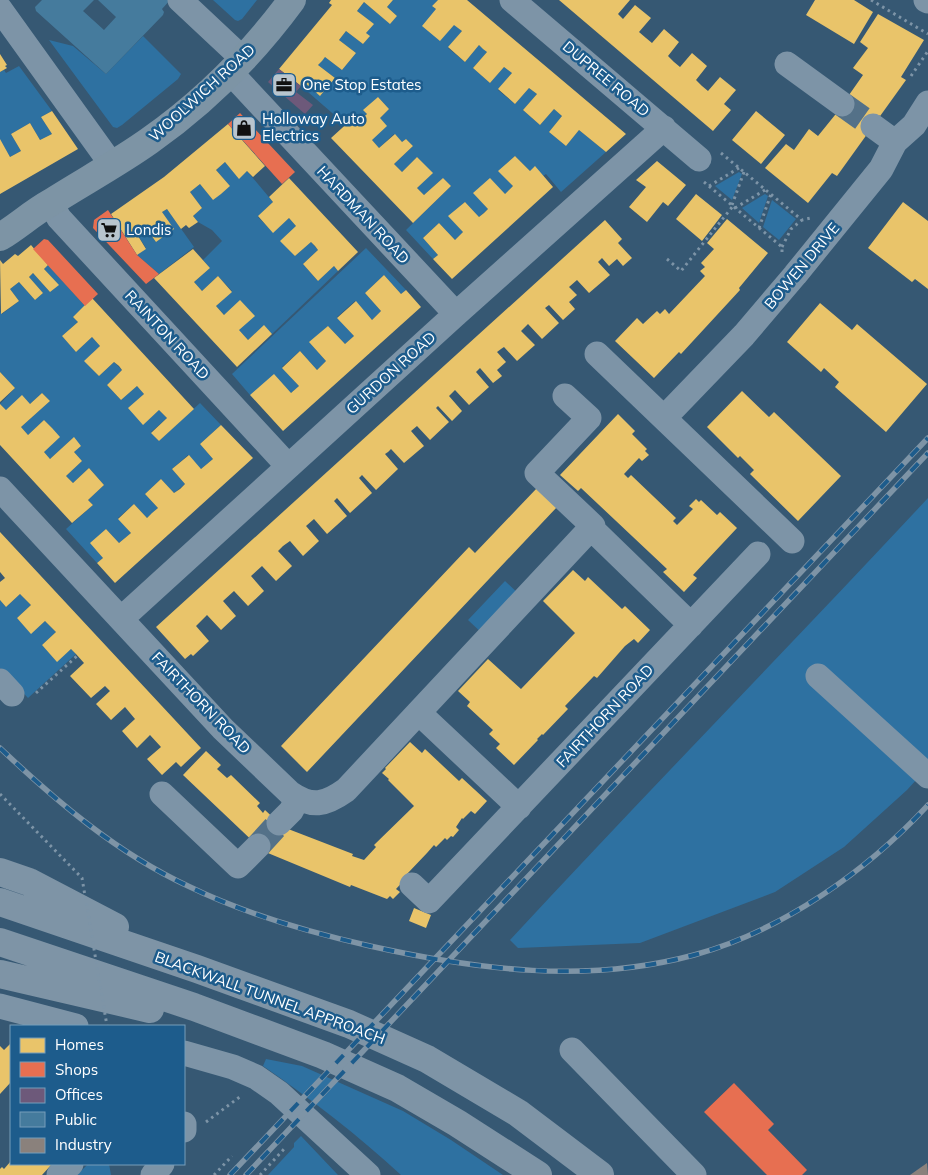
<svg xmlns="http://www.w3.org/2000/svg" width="928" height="1175" font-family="Mulish,sans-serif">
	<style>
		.green { fill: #2e71a1 }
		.homes { fill: #e9c46a }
		.shops { fill: #e76f51 }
		.offices { fill: #6d597a }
		.public { fill: #457b9d }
		.industry { fill: #8a817c }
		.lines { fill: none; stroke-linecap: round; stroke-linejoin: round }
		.minor-tunnel { stroke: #547188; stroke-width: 25; stroke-dasharray: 25 12; stroke-linecap: butt }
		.path { stroke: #7d94a7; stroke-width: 3; stroke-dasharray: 2.5 4; stroke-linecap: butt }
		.minor { stroke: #7d94a7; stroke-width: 25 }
		.major { stroke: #7d94a5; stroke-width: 28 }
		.highway { stroke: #7e94a6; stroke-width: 28 }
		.rail-casing { stroke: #7e94a6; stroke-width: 5.5 }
		.rail { stroke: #1d5c8c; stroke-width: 4; stroke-dasharray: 11; stroke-linecap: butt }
		.path-bridge { stroke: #7d94a7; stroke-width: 3; stroke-dasharray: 2.5 4; stroke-linecap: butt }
		.labels { text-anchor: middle; stroke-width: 5; stroke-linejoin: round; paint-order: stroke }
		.street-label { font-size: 15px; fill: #fff; stroke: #1d5c8c }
		.poi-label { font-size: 15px; fill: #fff; stroke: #1d5c8c; text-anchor: start }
	</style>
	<rect width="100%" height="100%" fill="#365873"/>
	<!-- green -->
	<path class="green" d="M 213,0 L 257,0 L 242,19 L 238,21 L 235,20 Z
		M 393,0 L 438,0 L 432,6 L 462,31 L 448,48 L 465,62 L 479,45 L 487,52 L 473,68 L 490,83 L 504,67 L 512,73 L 498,90 L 515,104 L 529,88 L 537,94 L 523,110 L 540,125 L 554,109 L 562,116 L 549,132 L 566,146 L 579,130 L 606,152 L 561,192 L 546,174 L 543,176 L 530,171 L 515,156 L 499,171 L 513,186 L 505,194 L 474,193 L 488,209 L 479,217 L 465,202 L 449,216 L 463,232 L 455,240 L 439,223 L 423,238 L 438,255 L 433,259 L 406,230 L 451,186 L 443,178 L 424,195 L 417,188 L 432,173 L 417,157 L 402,172 L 394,164 L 413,146 L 406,139 L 402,142 L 394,134 L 379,148 L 372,140 L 380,118 L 389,109 L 378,97 L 364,110 L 367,114 L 356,124 L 352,119 L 346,125 L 301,86 L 304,82 L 321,95 L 335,78 L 318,65 L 325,57 L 342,70 L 356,53 L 339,40 L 346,31 L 363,44 L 369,37 L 366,33 L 373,24 L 357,11 L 364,2 L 390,23 L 397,16 L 387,7 Z
		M 143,36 L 181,74 L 178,79 L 122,125 L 117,128 L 113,127 L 49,40 L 73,46 L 106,74 Z
		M 19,66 L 52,111 L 41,117 L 52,134 L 40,140 L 30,123 L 11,134 L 21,151 L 10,157 L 0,140 L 0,72 L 4,70 L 6,73 Z
		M 225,162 L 239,178 L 247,171 L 273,202 L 258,217 L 273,232 L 289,218 L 296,226 L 295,256 L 311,242 L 318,250 L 303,264 L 318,281 L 334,266 L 338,271 L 272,334 L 264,326 L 248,340 L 216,306 L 232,291 L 218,276 L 202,291 L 194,282 L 210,268 L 203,260 L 222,241 L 212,230 L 198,222 L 193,216 L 202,208 L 190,192 L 200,184 L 213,200 L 230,186 L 216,170 Z
		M 739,172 L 742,174 L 732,200 L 715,186 Z
		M 765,194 L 768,196 L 759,223 L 742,208 Z
		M 772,200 L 796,219 L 779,240 L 763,227 Z
		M 167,209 L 194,247 L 159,274 L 137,255 L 146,248 L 135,231 L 144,225 L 156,242 L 173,229 L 162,212 Z
		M 366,248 L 406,290 L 401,294 L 384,275 L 365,293 L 381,311 L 372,320 L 355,301 L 337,317 L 354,336 L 345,344 L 328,326 L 310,343 L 326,361 L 317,370 L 300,351 L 282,367 L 299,386 L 291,393 L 250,395 L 232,374 Z
		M 48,265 L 85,306 L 73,317 L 78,322 L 62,336 L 76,352 L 92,337 L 100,346 L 85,361 L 99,376 L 114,362 L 122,370 L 107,385 L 121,400 L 137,386 L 144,394 L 129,408 L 143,424 L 159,410 L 167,418 L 151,432 L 159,441 L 200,403 L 221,425 L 200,444 L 213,459 L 201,469 L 188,455 L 172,469 L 185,484 L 174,493 L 161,479 L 145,494 L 158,508 L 147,518 L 134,504 L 118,518 L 131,533 L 119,543 L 106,529 L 91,543 L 103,558 L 97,563 L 66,529 L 93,505 L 88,500 L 104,485 L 89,468 L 73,483 L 66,476 L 82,461 L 74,452 L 81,446 L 73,438 L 50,459 L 44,452 L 52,428 L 44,420 L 28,435 L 21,427 L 50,401 L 42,393 L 30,404 L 6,410 L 0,404 L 15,388 L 0,372 L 0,312 L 2,314 L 19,301 L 10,289 L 19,282 L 35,300 L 43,293 L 29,277 L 33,273 L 50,292 L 58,285 L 44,269 Z
		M 928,498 L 928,767 L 907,790 L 844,847 L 775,892 L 640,943 L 518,948 L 510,940 C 648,791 790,646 928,498 Z
		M 505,581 L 522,597 L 485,636 L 468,620 Z
		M 20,594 L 31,605 L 17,618 L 31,633 L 45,621 L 56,632 L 42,645 L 57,661 L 71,649 L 76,654 L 28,698 L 0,668 L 0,600 L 6,607 Z
		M 266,1059 L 302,1066 L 403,1111 L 451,1140 L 503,1175 L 401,1175 C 359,1136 311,1099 263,1066 Z
		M 301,1136 L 338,1175 L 268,1175 L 294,1147 L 294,1143 Z
		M 88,1164 L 109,1164 L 111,1175 L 77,1175 Z"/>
	<!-- homes -->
	<path class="homes" d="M 331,0 L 393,0 L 387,7 L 397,16 L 390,24 L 364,2 L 357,11 L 374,24 L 366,33 L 370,36 L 363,44 L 346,31 L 339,40 L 356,53 L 342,70 L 325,57 L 322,61 L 318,65 L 335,78 L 320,96 L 304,82 L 301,86 L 279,69 L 332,5 L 329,3 Z
		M 438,0 L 467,0 L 626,134 L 606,152 L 579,130 L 566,146 L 549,132 L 562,116 L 554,109 L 540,125 L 523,110 L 537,94 L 529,88 L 515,104 L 498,89 L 512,73 L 504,67 L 490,83 L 473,68 L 487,52 L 483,49 L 479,45 L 465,62 L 448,47 L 462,31 L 454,25 L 440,41 L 422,26 L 436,9 L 432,6 Z
		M 559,0 L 630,0 L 618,14 L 623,19 L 635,5 L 651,18 L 639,32 L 646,38 L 652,43 L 664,29 L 672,36 L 679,42 L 668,56 L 674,62 L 680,67 L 692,53 L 707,66 L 696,80 L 702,86 L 708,91 L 720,77 L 736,90 L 724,104 L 731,110 L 713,131 Z
		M 815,0 L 854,0 L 873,12 L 854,44 L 806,15 Z
		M 878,14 L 924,40 L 901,77 L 906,80 L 837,176 L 832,173 L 808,203 L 765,168 L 786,144 L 794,150 L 809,129 L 818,136 L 835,115 L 863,75 L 853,68 L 868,48 L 860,42 Z
		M 0,54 L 7,65 L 5,66 L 7,68 L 0,72 Z
		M 378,97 L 389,109 L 380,118 L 387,126 L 372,140 L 379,148 L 395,134 L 402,142 L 406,139 L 413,146 L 394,164 L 402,172 L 417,157 L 433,173 L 417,188 L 424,195 L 443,178 L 451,186 L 413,223 L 331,138 L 352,119 L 356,124 L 367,114 L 363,110 Z
		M 52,111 L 78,149 L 0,194 L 0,139 L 10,157 L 21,151 L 11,134 L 30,123 L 40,140 L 52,134 L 41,117 Z
		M 756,111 L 785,135 L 761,164 L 732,140 Z
		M 228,124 L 265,166 L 253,177 L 247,171 L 239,179 L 225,162 L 216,170 L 230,186 L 221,194 L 213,200 L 200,184 L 190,192 L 202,208 L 193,216 L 198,222 L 189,228 L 186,225 L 181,229 L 167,209 L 162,212 L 174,229 L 156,242 L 144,225 L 135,231 L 146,249 L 137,255 L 111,214 L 164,177 Z
		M 515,156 L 530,171 L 535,166 L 553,187 L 452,279 L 433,259 L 438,255 L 423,238 L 439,223 L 455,240 L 463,232 L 448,216 L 465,202 L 479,217 L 484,213 L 488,209 L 473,193 L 490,178 L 505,194 L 513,186 L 498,171 Z
		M 657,161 L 686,185 L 668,206 L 663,202 L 647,222 L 629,207 L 646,187 L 636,180 Z
		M 289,178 L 358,252 L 338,271 L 334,266 L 318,281 L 303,264 L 318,250 L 315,246 L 311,242 L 295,256 L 280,241 L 296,226 L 289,218 L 273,233 L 258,216 L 273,202 L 269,197 Z
		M 696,194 L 722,215 L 702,241 L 676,219 Z
		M 903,202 L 928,221 L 928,289 L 915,279 L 912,282 L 868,248 Z
		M 727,219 L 768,253 L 739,288 L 740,290 L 681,354 L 679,352 L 654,378 L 615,341 L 637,318 L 643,324 L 657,311 L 660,314 L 665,309 L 669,314 L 705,276 L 700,271 L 705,267 L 701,263 L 714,249 L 707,243 Z
		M 605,220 L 622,239 L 618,243 L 632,258 L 623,266 L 617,259 L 609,266 L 602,258 L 598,262 L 610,275 L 589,293 L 577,280 L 569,287 L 577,295 L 569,302 L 575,309 L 563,320 L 549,305 L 545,308 L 559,323 L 542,339 L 528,324 L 521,331 L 535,345 L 517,361 L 504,347 L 501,349 L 497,352 L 506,362 L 497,370 L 502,376 L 493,383 L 480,368 L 476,372 L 489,387 L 469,405 L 455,390 L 449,396 L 462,411 L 452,421 L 438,406 L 436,408 L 449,422 L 430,440 L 417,426 L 411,431 L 424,446 L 404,463 L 391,449 L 388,452 L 385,454 L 398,469 L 376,490 L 362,475 L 359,478 L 372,493 L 350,513 L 337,498 L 334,501 L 347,516 L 327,534 L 314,519 L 306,526 L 319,541 L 303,556 L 290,541 L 283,546 L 278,551 L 292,566 L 276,581 L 262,566 L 251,576 L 264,591 L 248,606 L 234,591 L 223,601 L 236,616 L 221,630 L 207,615 L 196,626 L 209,641 L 193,656 L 191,654 L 185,659 L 156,627 Z
		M 31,245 L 48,265 L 44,269 L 59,285 L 50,292 L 33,273 L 29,277 L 43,293 L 35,300 L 19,282 L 10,289 L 19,301 L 1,314 L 0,260 L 3,264 L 15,254 L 18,256 Z
		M 193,249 L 210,268 L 194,282 L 202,291 L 218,276 L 232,292 L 216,306 L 224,315 L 240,300 L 255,316 L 239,330 L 248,340 L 264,325 L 272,334 L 237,367 L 154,278 Z
		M 384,275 L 401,294 L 406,290 L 421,307 L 283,431 L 250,395 L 274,374 L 291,393 L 299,386 L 282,368 L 300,351 L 317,370 L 326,361 L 309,342 L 328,326 L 345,344 L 354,336 L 337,318 L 356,301 L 372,320 L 381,311 L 365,293 Z
		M 92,298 L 194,409 L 159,441 L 151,433 L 167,418 L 159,410 L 143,425 L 128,408 L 144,394 L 137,386 L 121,400 L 107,385 L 122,370 L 119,366 L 114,362 L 99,376 L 84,361 L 100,346 L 92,337 L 76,352 L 62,336 L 78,322 L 73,317 Z
		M 820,303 L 852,330 L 857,324 L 927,384 L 886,432 L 835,387 L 839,382 L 824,368 L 821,372 L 787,342 Z
		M 0,372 L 15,388 L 0,402 Z
		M 742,391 L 769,417 L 774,412 L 841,476 L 798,521 L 750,474 L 754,470 L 740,456 L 738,458 L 707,427 Z
		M 42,393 L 50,401 L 21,427 L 28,435 L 44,420 L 52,428 L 60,437 L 44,452 L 50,459 L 74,437 L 81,446 L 74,452 L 82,461 L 66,476 L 73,483 L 89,468 L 104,485 L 88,500 L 93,505 L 72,523 L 0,445 L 0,404 L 6,410 L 22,395 L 30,404 Z
		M 618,414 L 635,431 L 632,434 L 647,449 L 645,451 L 649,455 L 642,461 L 639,458 L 624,474 L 628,478 L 631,475 L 676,518 L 673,521 L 677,525 L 693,509 L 689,506 L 696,499 L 699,502 L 701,500 L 717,515 L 720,512 L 737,528 L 693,575 L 697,578 L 684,592 L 663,572 L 667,569 L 581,488 L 578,491 L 560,475 Z
		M 221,425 L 253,458 L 115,583 L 97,563 L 103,558 L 90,543 L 106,529 L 119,543 L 131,533 L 118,519 L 134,504 L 147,518 L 152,513 L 158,508 L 145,494 L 161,479 L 174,493 L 180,489 L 185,484 L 172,469 L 189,455 L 201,469 L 213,459 L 200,444 Z
		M 537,488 L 557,507 L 307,772 L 281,746 L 469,547 L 475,553 Z
		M 0,532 L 201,748 L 181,767 L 176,762 L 162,775 L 147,759 L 161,747 L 150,735 L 137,748 L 122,731 L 135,719 L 125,707 L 111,720 L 96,704 L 110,691 L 105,686 L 91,698 L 70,676 L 84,663 L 76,654 L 71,649 L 57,662 L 42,645 L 56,632 L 45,621 L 31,634 L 17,618 L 31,605 L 20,594 L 6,607 L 0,600 L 0,582 L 5,578 L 0,572 Z
		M 573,570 L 585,581 L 588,577 L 622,609 L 625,606 L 650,630 L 638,643 L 634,639 L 625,646 L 597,678 L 594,676 L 565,706 L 568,709 L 543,735 L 542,734 L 537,739 L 538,740 L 514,765 L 496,748 L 500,744 L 489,734 L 493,730 L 467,706 L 470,702 L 458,691 L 488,659 L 521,689 L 575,633 L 543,601 Z
		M 410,742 L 422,753 L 425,749 L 459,781 L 462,778 L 487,801 L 475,814 L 471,811 L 463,819 L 462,818 L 456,827 L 459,830 L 453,837 L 451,836 L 447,840 L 445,838 L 436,847 L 434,845 L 427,853 L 407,874 L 409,875 L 396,889 L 400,892 L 393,899 L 390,896 L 387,899 L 351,885 L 350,887 L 263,851 L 183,775 L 206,751 L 221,765 L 217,769 L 227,778 L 231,775 L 260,803 L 257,806 L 263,813 L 265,810 L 283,827 L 353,854 L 352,856 L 364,860 L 376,847 L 374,845 L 414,806 L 388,780 L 389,779 L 382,773 L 386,769 L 385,768 Z
		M 414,908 L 431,915 L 426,928 L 409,921 Z
		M 11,1043 L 11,1082 L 0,1094 L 0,1046 L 4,1050 Z
		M 11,1161 L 11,1164 L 52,1164 L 42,1175 L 0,1175 L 0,1169 L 2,1167 L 4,1169 Z"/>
	<!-- shops -->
	<path class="shops" d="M 240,113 L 295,172 L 282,184 L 228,124 Z
		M 108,210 L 137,255 L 159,274 L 146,284 L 93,228 L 94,220 Z
		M 44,239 L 48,240 L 98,294 L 85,306 L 33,249 Z
		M 734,1083 L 774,1124 L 768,1130 L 807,1170 L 802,1175 L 767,1175 L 704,1112 Z"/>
	<!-- offices -->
	<path class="offices" d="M 279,69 L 301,86 L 296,92 L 313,105 L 305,114 L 268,82 Z"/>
	<!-- public -->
	<path class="public" d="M 42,0 L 94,0 L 83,11 L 104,30 L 116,17 L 98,0 L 170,0 L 162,9 L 164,12 L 163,15 L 106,74 L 36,11 L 35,7 Z"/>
	<!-- industry -->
	<path class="industry" d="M 927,1163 L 928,1175 L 910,1175 Z"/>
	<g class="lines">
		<!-- minor-tunnel -->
		<path class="minor-tunnel" d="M 842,104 L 873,126
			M 258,846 L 279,823"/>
		<!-- path -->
		<path class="path" d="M 871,0 L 928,34
			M 911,76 L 928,51
			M 721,153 L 802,220 L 811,218
			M 704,182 L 782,247 L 782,252
			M 709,186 L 739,168
			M 732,205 L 744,172
			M 735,208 L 765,190
			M 759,228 L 771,194
			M 782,247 L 791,229 L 802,220
			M 667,259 L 681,271 L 733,206
			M 36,693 L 77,656
			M 206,1122 L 241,1096
			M 214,1175 L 232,1156
			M 260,1175 L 285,1148"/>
		<!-- minor -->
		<path class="minor" d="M 180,0 L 243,59
			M 512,0 L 699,159
			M 926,0 L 928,1
			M 0,9 L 112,165
			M 787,64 L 842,104
			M 230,72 L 456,314
			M 873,126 L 895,142
			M 50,202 L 59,218 L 288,466
			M 597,354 L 792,541
			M 565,396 L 589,418 L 537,473 L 593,526 L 591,528
			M 664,418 L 744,335 L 795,275 L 881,169 L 895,142 L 914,125 L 928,103
			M 0,489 L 223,729 L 290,793 C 312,808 325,805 346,790 L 591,528 L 691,625
			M 121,619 L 456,314 L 664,128
			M 818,676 L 928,776
			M 0,681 L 12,694
			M 419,713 L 519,807
			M 162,794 L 238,866 L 258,846
			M 279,823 L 291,811 L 298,798
			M 412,885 L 429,901 L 758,554
			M 0,1006 L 76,1026
			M 572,1050 L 694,1175
			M 184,1053 L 233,1067 L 256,1077 L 279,1093 L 368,1175
			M 184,1124 L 184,1130
			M 59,1175 L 71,1164
			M 153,1175 L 162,1164"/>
		<!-- major -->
		<path class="major" d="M 0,237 C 17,227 32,213 50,203 C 83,182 118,163 149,141 C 203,103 253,53 292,0"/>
		<!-- highway -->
		<path class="highway" d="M 0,872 L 29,882 L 115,927
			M 0,902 L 197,969 L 349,1024 L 427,1059 L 518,1113 L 600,1175
			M 0,942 L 194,1007 L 323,1055 L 397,1088 L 457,1123 L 538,1175
			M 0,974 L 150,1009"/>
		<defs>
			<path id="rail" d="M 0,748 C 56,801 117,853 188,886 C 245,914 308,932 370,946 C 478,970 587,984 694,955 C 782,931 867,871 928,805
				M 230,1175 L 928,438
				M 246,1175 L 928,453"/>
		</defs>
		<!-- rail casing -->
		<use href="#rail" class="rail-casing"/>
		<!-- rail -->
		<use href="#rail" class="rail"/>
		<!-- path-bridge -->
		<path class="path-bridge" d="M 0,794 L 82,878 L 107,1026"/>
	</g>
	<!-- icons -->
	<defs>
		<symbol id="office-square" viewBox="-11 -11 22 22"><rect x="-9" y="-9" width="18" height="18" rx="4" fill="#b9c5ce" stroke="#1d5c8c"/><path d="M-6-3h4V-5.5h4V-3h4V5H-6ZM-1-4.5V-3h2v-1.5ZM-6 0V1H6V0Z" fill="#111"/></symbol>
		<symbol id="shop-square" viewBox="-11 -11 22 22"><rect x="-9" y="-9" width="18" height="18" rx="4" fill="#b9c5ce" stroke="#1d5c8c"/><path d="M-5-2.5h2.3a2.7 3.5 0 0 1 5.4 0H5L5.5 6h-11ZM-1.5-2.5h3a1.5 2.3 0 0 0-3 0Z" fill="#111"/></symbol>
		<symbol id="supermarket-square" viewBox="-11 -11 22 22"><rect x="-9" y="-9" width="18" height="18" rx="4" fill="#b9c5ce" stroke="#1d5c8c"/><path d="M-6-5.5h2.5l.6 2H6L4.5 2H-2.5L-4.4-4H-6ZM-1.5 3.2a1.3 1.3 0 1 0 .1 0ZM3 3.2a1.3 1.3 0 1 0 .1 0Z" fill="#111"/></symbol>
	</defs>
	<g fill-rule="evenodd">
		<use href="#office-square" x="270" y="71" width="28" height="28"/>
		<use href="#shop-square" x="230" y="114" width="28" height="28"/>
		<use href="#supermarket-square" x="95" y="216" width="28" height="28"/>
	</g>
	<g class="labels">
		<!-- street labels -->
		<g class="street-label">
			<text transform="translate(606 79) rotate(40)" y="5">DUPREE ROAD</text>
			<text transform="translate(202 93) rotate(-42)" y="5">WOOLWICH ROAD</text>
			<text transform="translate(363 215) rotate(47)" y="5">HARDMAN ROAD</text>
			<text transform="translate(802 266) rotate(-50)" y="5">BOWEN DRIVE</text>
			<text transform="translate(167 335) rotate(47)" y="5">RAINTON ROAD</text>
			<text transform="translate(391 373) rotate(-42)" y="5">GURDON ROAD</text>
			<text transform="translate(201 703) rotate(46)" y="5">FAIRTHORN ROAD</text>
			<text transform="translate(605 716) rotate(-47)" y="5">FAIRTHORN ROAD</text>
			<text transform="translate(270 998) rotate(20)" y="5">BLACKWALL TUNNEL APPROACH</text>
		</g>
		<!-- poi labels -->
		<g class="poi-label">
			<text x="302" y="90">One Stop Estates</text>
			<text x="262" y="124">Holloway Auto<tspan x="262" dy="17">Electrics</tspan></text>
			<text x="126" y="235">Londis</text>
		</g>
	</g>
	<!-- legend -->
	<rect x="10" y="1025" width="175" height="140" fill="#1d5c8c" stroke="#779dba"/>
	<rect x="20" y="1038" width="25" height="15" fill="#e9c46a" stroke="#779dba"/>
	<text x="55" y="1050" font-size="15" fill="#ffffff">Homes</text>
	<rect x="20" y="1062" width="25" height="15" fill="#e76f51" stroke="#779dba"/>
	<text x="55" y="1075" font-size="15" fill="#ffffff">Shops</text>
	<rect x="20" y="1088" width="25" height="15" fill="#6d597a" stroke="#779dba"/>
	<text x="55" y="1100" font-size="15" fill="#ffffff">Offices</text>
	<rect x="20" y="1112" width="25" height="15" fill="#457b9d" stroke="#779dba"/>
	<text x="55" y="1125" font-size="15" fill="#ffffff">Public</text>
	<rect x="20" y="1138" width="25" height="15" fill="#8a817c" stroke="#779dba"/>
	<text x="55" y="1150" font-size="15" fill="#ffffff">Industry</text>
</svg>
